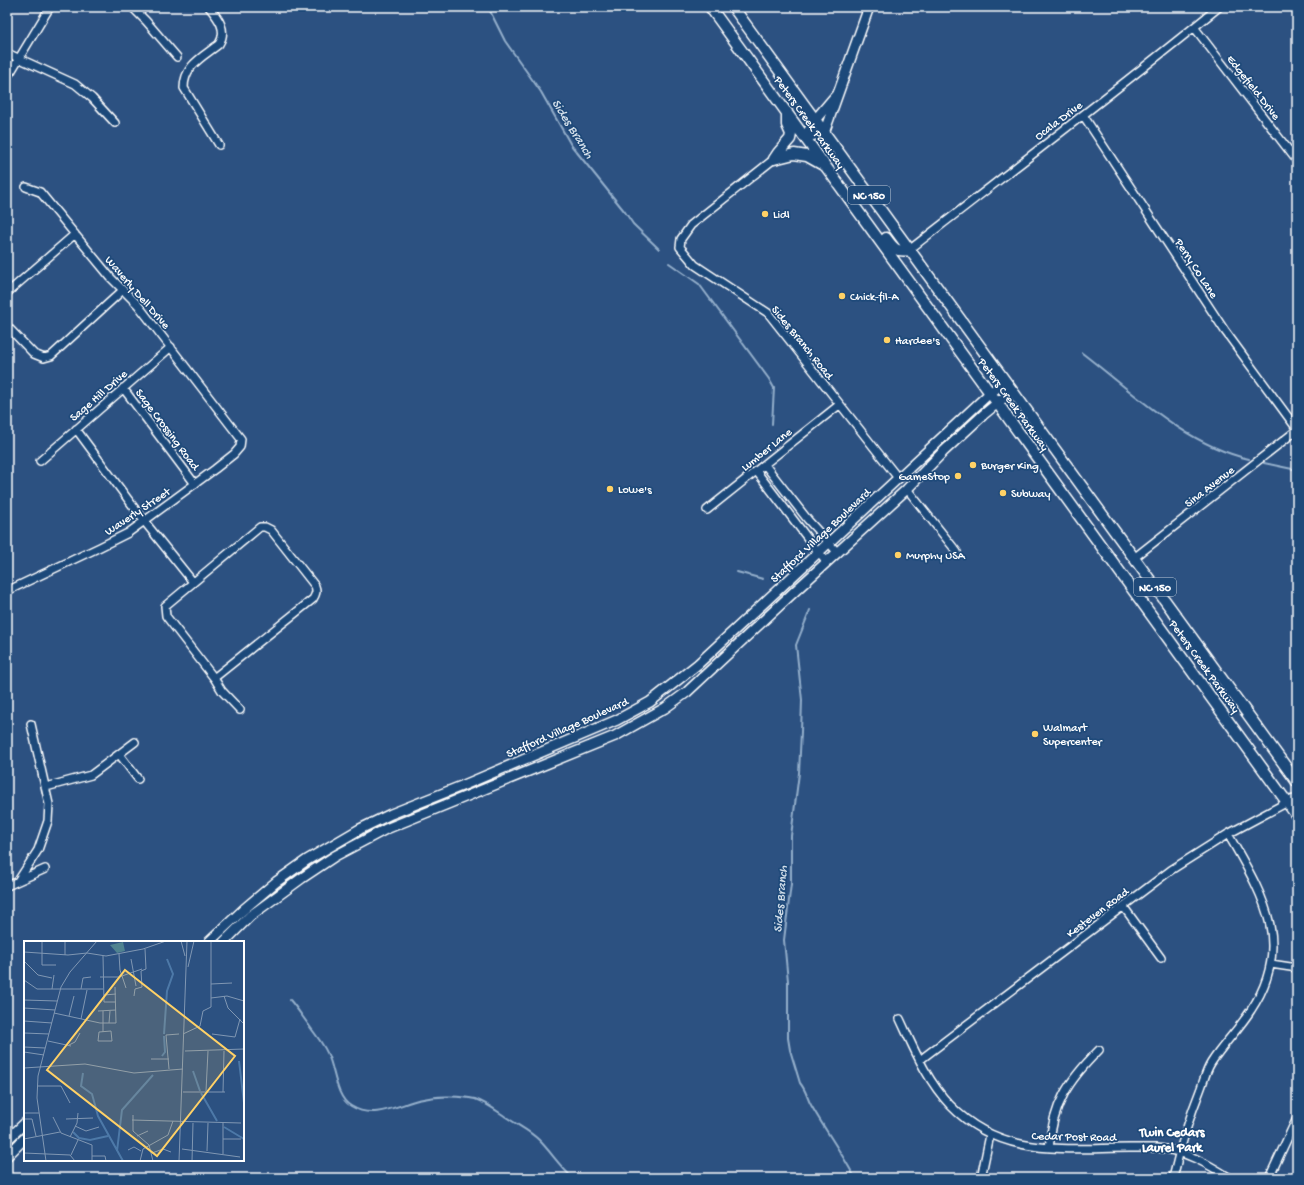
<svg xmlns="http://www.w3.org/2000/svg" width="1304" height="1185" font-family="'Gochi Hand',sans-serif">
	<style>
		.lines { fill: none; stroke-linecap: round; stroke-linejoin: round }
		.stream { stroke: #94afcb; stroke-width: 2 }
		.street-casing { stroke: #fff; stroke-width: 10 }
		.secondary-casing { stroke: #fff; stroke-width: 12 }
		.primary-casing { stroke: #fff; stroke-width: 13 }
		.street { stroke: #1f4a7a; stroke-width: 7 }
		.secondary { stroke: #1f4a7a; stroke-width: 9 }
		.primary { stroke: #1f4a7a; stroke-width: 10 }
		.poi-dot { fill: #ffd166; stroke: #1f4a7a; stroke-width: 1.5 }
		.labels { text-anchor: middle; stroke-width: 3.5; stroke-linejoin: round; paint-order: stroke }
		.shield { fill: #1f4a7a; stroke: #bcc9d7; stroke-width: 1 }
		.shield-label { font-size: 11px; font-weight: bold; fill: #fff }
		.street-label { font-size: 12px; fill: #fff; stroke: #1f4a7a }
		.poi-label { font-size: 12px; fill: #fff; stroke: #1f4a7a; text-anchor: start }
		.water-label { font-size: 13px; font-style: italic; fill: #d2dee9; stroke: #1f4a7a }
		.neighbourhood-label { font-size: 13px; font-weight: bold; fill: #fff; stroke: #1f4a7a }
		.inset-river { fill: none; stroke: #4d79a8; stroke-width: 2 }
		.inset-road { fill: none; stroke: #8097b3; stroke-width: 1 }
		.view { fill: #ffd166; fill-opacity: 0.15; stroke: #ffd166; stroke-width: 2 }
		.inset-edge { fill: none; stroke: #fff; stroke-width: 2 }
	</style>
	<rect width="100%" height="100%" fill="#2c5181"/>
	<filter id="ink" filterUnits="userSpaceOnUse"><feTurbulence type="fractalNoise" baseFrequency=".025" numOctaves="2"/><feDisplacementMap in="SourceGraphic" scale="8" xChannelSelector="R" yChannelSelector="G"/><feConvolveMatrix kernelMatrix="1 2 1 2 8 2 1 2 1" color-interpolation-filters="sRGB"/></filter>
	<g filter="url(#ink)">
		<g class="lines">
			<!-- stream -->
			<path class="stream" d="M 488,7 L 505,41 L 541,92 L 571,145 L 625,212 L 633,224 L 659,249
				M 669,263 L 699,284 L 769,379 L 774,388 L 772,424
				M 1082,353 C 1133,392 1184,444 1249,459
				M 1264,463 L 1297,470
				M 737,572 L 763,579
				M 810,610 L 796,645 L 802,700 L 801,732 L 799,773 L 791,836 L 791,884 L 784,940 L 788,981 L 788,1038 L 790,1050 L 800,1083 C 806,1090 807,1098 811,1105 C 825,1130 842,1153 855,1178
				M 290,1000 C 297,1008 302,1016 308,1024 C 316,1036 326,1046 330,1060 C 335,1074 337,1098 351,1106 C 373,1120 396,1106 418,1100 C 435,1096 458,1095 475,1099 C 487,1103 498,1112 509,1119 C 519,1126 530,1131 539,1140 C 551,1152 560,1167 573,1178"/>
			<defs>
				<path id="street" d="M 132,7 L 146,21 L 177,57
					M 209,7 C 218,18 228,30 219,44 C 203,57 184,65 184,88 L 219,145
					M 1194,27 L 1297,161
					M 7,53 L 75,84 L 92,98 L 115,123
					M 7,77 L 12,70 L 50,7
					M 1083,115 L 1225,331 L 1297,429
					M 774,159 L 691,225 L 681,239 L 680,247 L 695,265 L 768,313 L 898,478
					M 909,250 C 1013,169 1117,90 1219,7
					M 7,293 L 75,234
					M 7,326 L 34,354 L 44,358 L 51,356 L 123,290
					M 123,388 L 195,484
					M 76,429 L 144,521 L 193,582
					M 40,461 L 171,347
					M 765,465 L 808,520 L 838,553
					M 757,472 L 812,544 L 827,562
					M 907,489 L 957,552
					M 707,510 L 839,405
					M 260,527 L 265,527 L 271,530 L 315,586 C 317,591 316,594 313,599 L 214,678 L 166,616 L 165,606 Z
					M 1134,558 L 1297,430
					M 7,591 L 100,547 L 128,533 L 215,469 L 234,454 L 240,447 L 241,439 L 138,305 L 111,278 L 40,192 L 26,187
					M 214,678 L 222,691 L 240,710
					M 119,754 L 138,779
					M 46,787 L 91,775 L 135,742
					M 18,881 L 38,850 L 48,821 L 49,804 L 31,724
					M 7,886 L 45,869
					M 1123,906 L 1161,958
					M 1271,964 L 1297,968
					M 900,1019 C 914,1049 927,1081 950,1105 C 1001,1158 1064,1148 1130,1148 C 1139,1148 1148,1148 1157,1148 C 1184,1150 1208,1164 1230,1178
					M 920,1060 L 1171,870 L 1228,834 L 1297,797
					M 1049,1148 C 1053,1104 1068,1081 1099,1050
					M 981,1178 L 990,1135
					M 1173,1178 C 1180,1148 1189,1118 1201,1088 C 1204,1080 1206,1071 1211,1063 C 1223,1044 1239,1029 1251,1010 C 1295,944 1262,894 1228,834
					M 1269,1178 L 1297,1118"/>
				<path id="secondary" d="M 805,137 L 824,133 L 869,7
					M 805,137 L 815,120 L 837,94
					M 209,942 L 244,909 L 276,882 L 307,860 L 360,829 L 391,814 L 464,785 L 617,720 L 650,702 L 698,664 L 990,393 L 1005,382
					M 224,942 L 250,916 L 302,878 L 335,856 L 386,829 L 615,736 L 665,708 L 687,692 L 795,591 L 907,489 L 943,452 L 983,415 L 1012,391
					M 7,1140 L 25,1123
					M 7,1156 L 25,1138"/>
				<path id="primary" d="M 710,7 L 1297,816
					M 733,7 L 1297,782
					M 774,159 L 794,154 L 807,156 L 823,165
					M 774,159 L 778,153 L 790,139 L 791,134 L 787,125 L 787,112
					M 886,238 C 894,249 896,252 909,250"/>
			</defs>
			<!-- street casing -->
			<use href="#street" class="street-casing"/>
			<!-- secondary casing -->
			<use href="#secondary" class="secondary-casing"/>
			<!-- primary casing -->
			<use href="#primary" class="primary-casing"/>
			<!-- street -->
			<use href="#street" class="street"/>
			<!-- secondary -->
			<use href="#secondary" class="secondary"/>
			<!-- primary -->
			<use href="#primary" class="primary"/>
		</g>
	</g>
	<!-- markers -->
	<g class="poi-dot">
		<circle cx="765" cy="214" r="4"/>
		<circle cx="842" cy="296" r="4"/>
		<circle cx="887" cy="340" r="4"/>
		<circle cx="973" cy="465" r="4"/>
		<circle cx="958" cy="476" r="4"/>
		<circle cx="610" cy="489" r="4"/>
		<circle cx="1003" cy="493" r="4"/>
		<circle cx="898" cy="555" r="4"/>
		<circle cx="1035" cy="734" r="4"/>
	</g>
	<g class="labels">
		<!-- shield labels -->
		<g class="shield">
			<rect x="848" y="186" width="42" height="18" rx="3"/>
			<rect x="1134" y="578" width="42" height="18" rx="3"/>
		</g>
		<g class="shield-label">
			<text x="869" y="199">NC 150</text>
			<text x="1155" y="591">NC 150</text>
		</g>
		<!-- street labels -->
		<g class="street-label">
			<text transform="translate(1254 87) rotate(52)" y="4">Edgefield Drive</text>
			<text transform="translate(1058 120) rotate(-37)" y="4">Ocala Drive</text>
			<text transform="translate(810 122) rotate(54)" y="4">Peters Creek Parkway</text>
			<text transform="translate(1197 268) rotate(57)" y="4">Perry Co Lane</text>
			<text transform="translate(138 292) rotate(49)" y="4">Waverly Dell Drive</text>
			<text transform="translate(803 342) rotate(51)" y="4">Sides Branch Road</text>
			<text transform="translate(98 395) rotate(-41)" y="4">Sage Hill Drive</text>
			<text transform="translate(1014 404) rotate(54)" y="4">Peters Creek Parkway</text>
			<text transform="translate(168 429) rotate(53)" y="4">Sage Crossing Road</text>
			<text transform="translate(766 449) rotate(-39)" y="4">Lumber Lane</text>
			<text transform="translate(1209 486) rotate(-38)" y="4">Sina Avenue</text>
			<text transform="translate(137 511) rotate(-34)" y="4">Waverly Street</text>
			<text transform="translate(820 535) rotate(-43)" y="4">Stafford Village Boulevard</text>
			<text transform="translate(1205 666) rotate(54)" y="4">Peters Creek Parkway</text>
			<text transform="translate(567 727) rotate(-24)" y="4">Stafford Village Boulevard</text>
			<text transform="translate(1097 912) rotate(-37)" y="4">Kesteven Road</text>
			<text transform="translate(1074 1136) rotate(1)" y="4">Cedar Post Road</text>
		</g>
		<!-- poi labels -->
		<g class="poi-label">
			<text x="773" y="218">Lidl</text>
			<text x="850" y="300">Chick-fil-A</text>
			<text x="895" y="344">Hardee's</text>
			<text x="981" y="469">Burger King</text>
			<text x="950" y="480" text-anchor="end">GameStop</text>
			<text x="618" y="493">Lowe's</text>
			<text x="1011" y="497">Subway</text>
			<text x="906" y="559">Murphy USA</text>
			<text x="1043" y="731">Walmart<tspan x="1043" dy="14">Supercenter</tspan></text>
		</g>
		<!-- water labels -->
		<g class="water-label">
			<text transform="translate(574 128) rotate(58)" y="5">Sides Branch</text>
			<text transform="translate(779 899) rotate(-85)" y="5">Sides Branch</text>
		</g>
		<!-- neighbourhood labels -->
		<g class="neighbourhood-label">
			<text x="1172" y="1136">Twin Cedars<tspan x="1172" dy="15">Laurel Park</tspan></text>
		</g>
	</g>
	<!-- overview -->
	<g transform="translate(24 941)">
		<rect width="220" height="220" fill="#2c5181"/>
		<path d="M 99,1 L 101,10 L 93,12 L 86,4 Z" fill="#508390"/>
		<path class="inset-river" d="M 140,93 L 143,50 L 149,33 L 143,18M 138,115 L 141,111 L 140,95M 215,120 L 220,162M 169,130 L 176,150M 59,132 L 57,145 L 68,153 L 74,175 L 99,220M 177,152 L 193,180M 200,186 L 220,198M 49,191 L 55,197 L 66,199 L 84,195M 93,210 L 98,169 L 129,134"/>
		<path class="inset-road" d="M 18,0 L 18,24 L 32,24M 41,0 L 41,14M 157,0 L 161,15M 0,11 L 44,14 L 63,12M 63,12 L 82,15 L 119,8 L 142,0M 95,13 L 96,29 L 102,47M 79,15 L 80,61 L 92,61M 107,18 L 112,45M 0,20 L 14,34 L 28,37M 164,26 L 170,0M 76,36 L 95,36 L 118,28M 0,39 L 13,48 L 79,48M 187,43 L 208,42M 220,46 L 220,62M 28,48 L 30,34M 57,48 L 59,37 L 67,36M 80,54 L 92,53M 110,55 L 111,48 L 118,46 L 117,30 L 122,28 L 121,8M 200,55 L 204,67 L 220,83M 187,57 L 203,55 L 220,60M 0,59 L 33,60M 0,67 L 31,69M 74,70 L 92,69M 30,72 L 76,82 L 92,82 L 91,46M 45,75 L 50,55M 57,78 L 63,49M 0,80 L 28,82M 85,82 L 86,70M 87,90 L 88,100 L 74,100 L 75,91 ZM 79,91 L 79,70M 0,92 L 25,93M 159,93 L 176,85 L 179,70 L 187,66 L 187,0M 188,93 L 211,96 L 216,78M 24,100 L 47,105M 45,104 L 51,101 L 56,92M 0,106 L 21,107M 161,110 L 220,108M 0,111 L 20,114M 127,118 L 145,118M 0,127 L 61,123 L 110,132 L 159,128M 145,128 L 142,94 L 155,93M 13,145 L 37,145 L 46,162M 182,150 L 184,110M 159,151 L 201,151M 199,151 L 200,110M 0,172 L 15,172M 109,174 L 109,190 L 125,204 L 129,220M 29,176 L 37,192 L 68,204 L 68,220M 0,178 L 8,178 L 12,195M 42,178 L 69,177M 108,179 L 217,182M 51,185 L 62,190 L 75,186M 113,195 L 124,190M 46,196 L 53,182 L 54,172M 0,198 L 36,191M 199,198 L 217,198M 158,208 L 216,216M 104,209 L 110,206 L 117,210M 183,210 L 184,182M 0,212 L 46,214 L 51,220M 128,212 L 139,208 L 147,211M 199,213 L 199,182M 47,214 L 54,199M 68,215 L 81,215 L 82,220M 22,220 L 13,157 L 14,135 L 37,46 L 46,31 L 73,0M 116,220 L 119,208 L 144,194 L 149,180M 155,220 L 163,0M 168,220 L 169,182"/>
		<path class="view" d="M 101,29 L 211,115 L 133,215 L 23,129 Z"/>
		<rect width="220" height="220" class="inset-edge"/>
	</g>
	<!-- margin -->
	<rect width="1304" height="1185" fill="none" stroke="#1f4a7a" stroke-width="24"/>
	<rect x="12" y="12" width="1280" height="1161" fill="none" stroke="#fff" stroke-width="1.5" filter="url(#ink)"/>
</svg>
